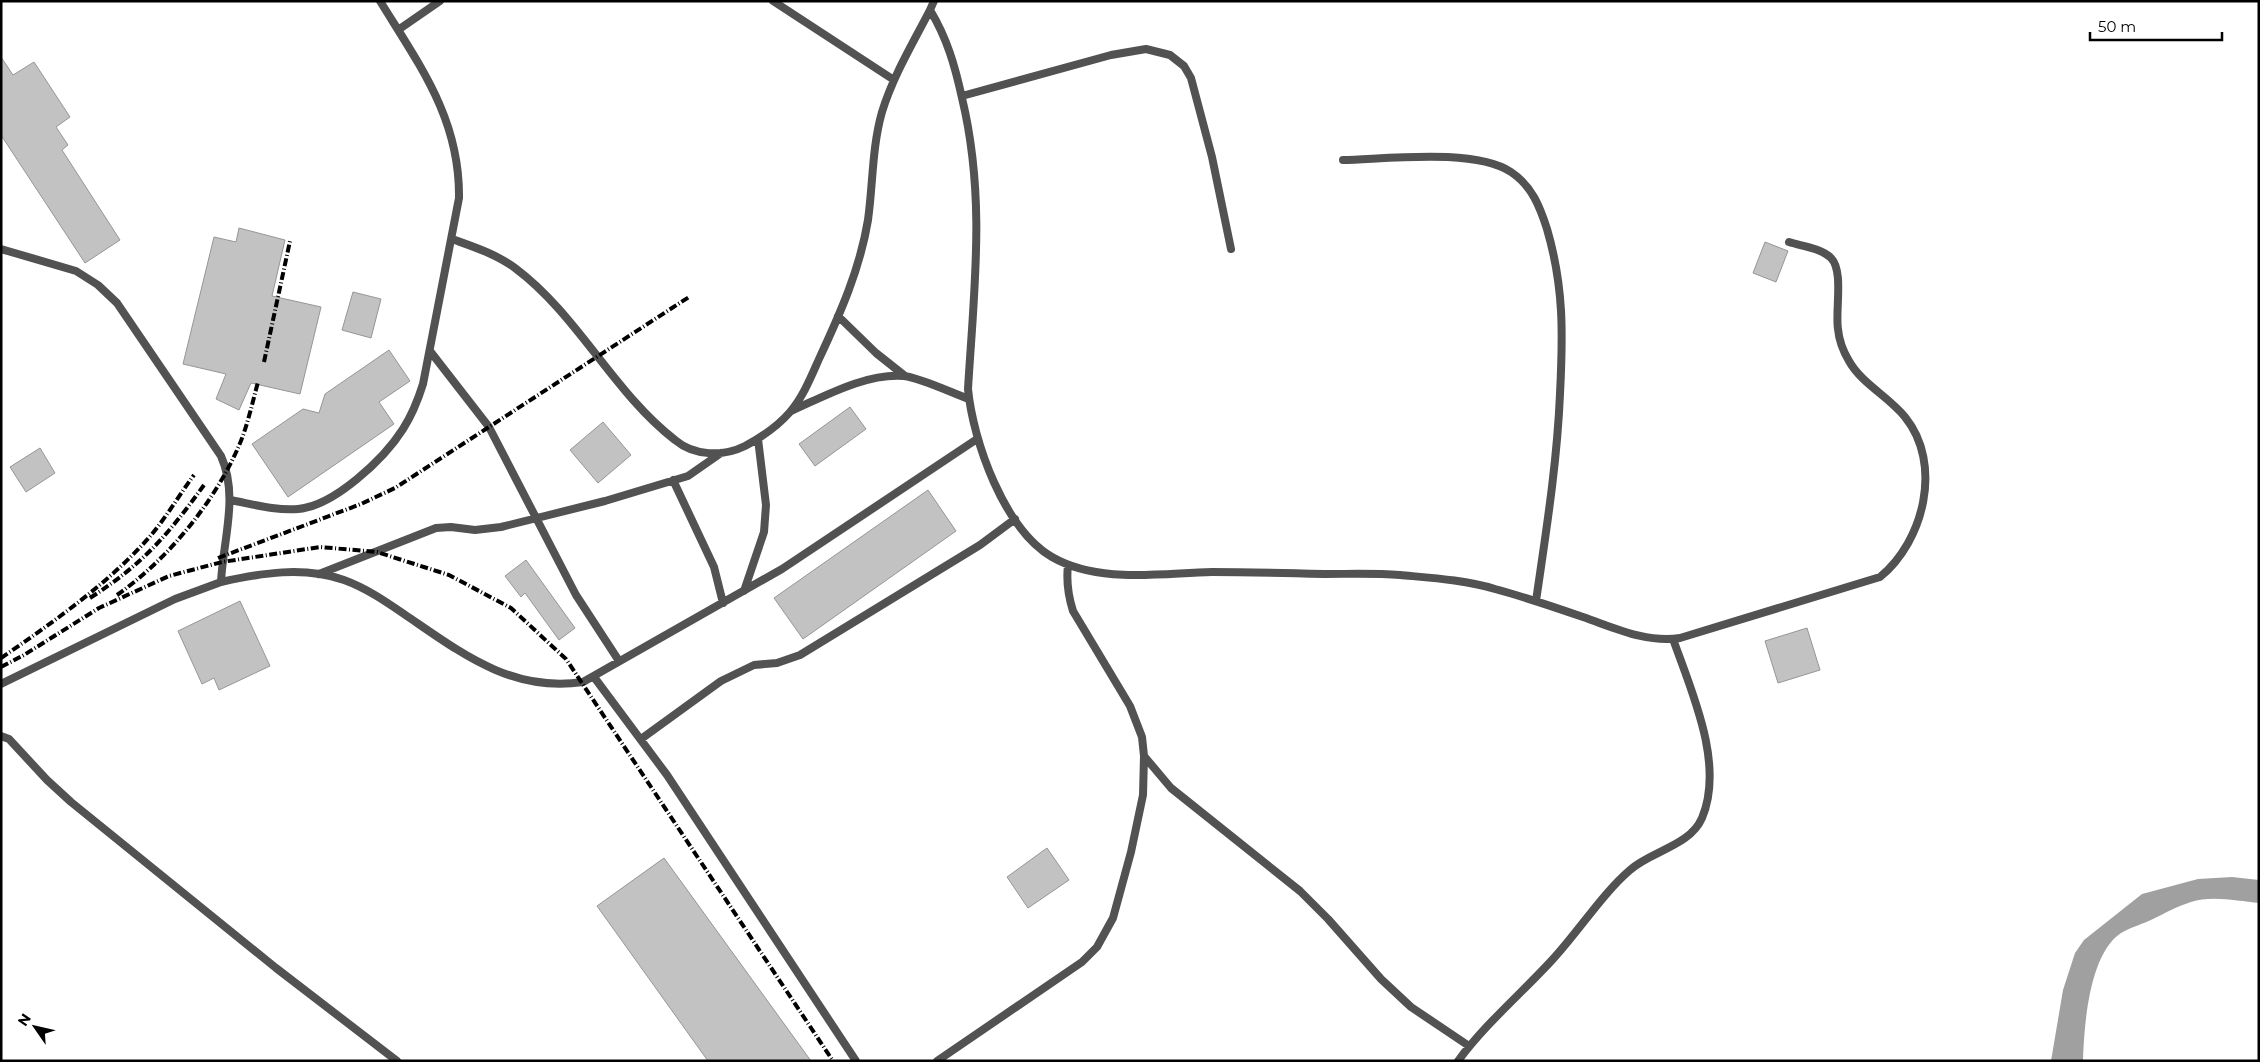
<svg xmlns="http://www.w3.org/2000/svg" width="2260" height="1062" font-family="Montserrat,sans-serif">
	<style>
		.water { fill: #a0a0a0 }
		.building { fill: #c2c2c2; stroke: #969696 }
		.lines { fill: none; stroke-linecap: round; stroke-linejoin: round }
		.service { stroke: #525252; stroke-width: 8 }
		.rail { stroke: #000; stroke-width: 4; stroke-dasharray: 8 2.5 1 2.5; stroke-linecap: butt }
	</style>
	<rect width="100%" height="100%" fill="#fff"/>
	<!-- water -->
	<path class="water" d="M 2232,877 L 2259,880 L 2259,903 C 2238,901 2211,895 2191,902 C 2178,906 2165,913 2153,919 C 2143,924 2131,927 2121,933 C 2089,954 2084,1026 2083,1061 L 2051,1061 L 2063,990 L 2075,953 L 2084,940 L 2142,894 L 2198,879 Z"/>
	<!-- building -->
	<path class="building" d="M 1,57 L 13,75 L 34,62 L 70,117 L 56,127 L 68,145 L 62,150 L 120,240 L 85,263 L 1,135 Z
		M 239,228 L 285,240 L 272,296 L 321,307 L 300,394 L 251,383 L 239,410 L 216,399 L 226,374 L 183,364 L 214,237 L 236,242 Z
		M 1765,242 L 1788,251 L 1776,282 L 1753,273 Z
		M 353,292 L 381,299 L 371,338 L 342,330 Z
		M 389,350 L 410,381 L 379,402 L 394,424 L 288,497 L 252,444 L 303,409 L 319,413 L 325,394 Z
		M 850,407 L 866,429 L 815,466 L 799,444 Z
		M 603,422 L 631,455 L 598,483 L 570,450 Z
		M 40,448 L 55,473 L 26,492 L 10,467 Z
		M 928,490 L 956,531 L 803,639 L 774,598 Z
		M 526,560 L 575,628 L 559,640 L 525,593 L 521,597 L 505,576 Z
		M 240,601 L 270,666 L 219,690 L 214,678 L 202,684 L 178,631 Z
		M 1807,628 L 1820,670 L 1778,683 L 1765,641 Z
		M 1047,848 L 1069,880 L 1028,908 L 1007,877 Z
		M 664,858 L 811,1061 L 708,1061 L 597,906 Z"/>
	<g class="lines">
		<!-- service -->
		<path class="service" d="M 773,1 L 894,80
			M 934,1 L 930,10 C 947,38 955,66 962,98 C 986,198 974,289 968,389 C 973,441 1004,529 1052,557 C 1099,584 1160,573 1212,572 C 1249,572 1287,573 1325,574 C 1350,574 1375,573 1400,575 C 1432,578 1465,580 1495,589 C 1525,597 1554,607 1583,617 C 1615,628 1646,643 1680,638 L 1880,577 C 1924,541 1943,464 1905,417 C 1888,396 1862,384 1849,361 C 1843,351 1839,340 1838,329 C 1835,311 1844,271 1831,258 C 1821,248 1801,246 1789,242
			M 398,30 L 440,1
			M 962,96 L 1111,55 L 1146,49 L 1170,55 L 1184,66 L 1191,78 L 1212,157 L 1231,249
			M 1343,160 C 1387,159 1474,148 1511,172 C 1532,186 1540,207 1547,229 C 1564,287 1563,334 1560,394 C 1557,464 1546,532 1536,601
			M 452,239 C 474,247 496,254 515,268 C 578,315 613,392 675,440 C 694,456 723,457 745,446 C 762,437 777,427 790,412 C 803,397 811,377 819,359 C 840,314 860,269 868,220 C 873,184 872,147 882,112 C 893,76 913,43 930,10
			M 1,249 L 76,271 L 98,285 L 117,303 L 221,456 C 239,496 223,540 221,582 L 175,599 L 1,684
			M 838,316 L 876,353 L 905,376
			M 430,351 L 489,427 L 576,595 L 619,661
			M 791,411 C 825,396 866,373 904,376 C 921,378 952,393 969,399
			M 673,480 L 714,567 L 723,603
			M 230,500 C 252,504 276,511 298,509 C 334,506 384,459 403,429 C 412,415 418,400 423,384 L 459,198 C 460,119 420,66 380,1
			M 1068,565 C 1066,582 1068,595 1073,611 L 1130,706 L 1142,737 L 1144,756 L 1171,788 L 1300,891 L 1328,919 L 1381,979 L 1411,1007 L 1469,1046
			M 319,574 L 436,528 L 451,527 L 475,530 L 501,527 L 605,501 L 688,476 L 721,453
			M 221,582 C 262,573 303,566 344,580 C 366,588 385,601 404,614 C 460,652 511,693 583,682 L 782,569 L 977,439
			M 744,591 L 764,532 L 766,505 L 758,439
			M 594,677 L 667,775 L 856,1061
			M 1,736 L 9,739 L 47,780 L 71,802 L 276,968 L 397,1061
			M 641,739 L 721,681 L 754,665 L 777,663 L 800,655 L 980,545 L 1015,519
			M 937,1061 L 1082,962 L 1097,947 L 1113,918 L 1131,852 L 1143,795 L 1144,756
			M 1458,1061 C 1486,1023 1522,993 1553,959 C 1578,932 1603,893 1630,870 C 1651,851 1690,846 1702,818 C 1725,764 1691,690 1673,639"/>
		<!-- rail -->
		<path class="rail" d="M 264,362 L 290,241
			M 218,558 L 361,504 L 395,488 L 689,297
			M 117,595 C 168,559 213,504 238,448 C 247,428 252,404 258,382
			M 90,598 C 143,564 168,535 204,485
			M 1,658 C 51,624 113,580 152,534 C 167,516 180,494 194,475
			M 1,667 L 24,655 L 99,608 L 169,576 L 222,562 L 320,547 L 377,552 L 449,575 L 511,608 L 566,659 L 833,1061"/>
	</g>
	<!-- border -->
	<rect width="2260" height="1062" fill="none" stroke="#000000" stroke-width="5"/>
	<!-- north arrow -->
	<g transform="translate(35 1027) rotate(304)" stroke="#ffffff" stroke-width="4" paint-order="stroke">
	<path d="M0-4L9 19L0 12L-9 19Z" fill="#000000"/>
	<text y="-8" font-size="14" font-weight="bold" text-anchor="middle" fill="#000000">N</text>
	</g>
	<!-- scale -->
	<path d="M2090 32v8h132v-8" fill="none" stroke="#000000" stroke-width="2.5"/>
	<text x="2098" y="32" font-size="15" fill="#000000" stroke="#ffffff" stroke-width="4" paint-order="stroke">50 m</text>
</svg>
